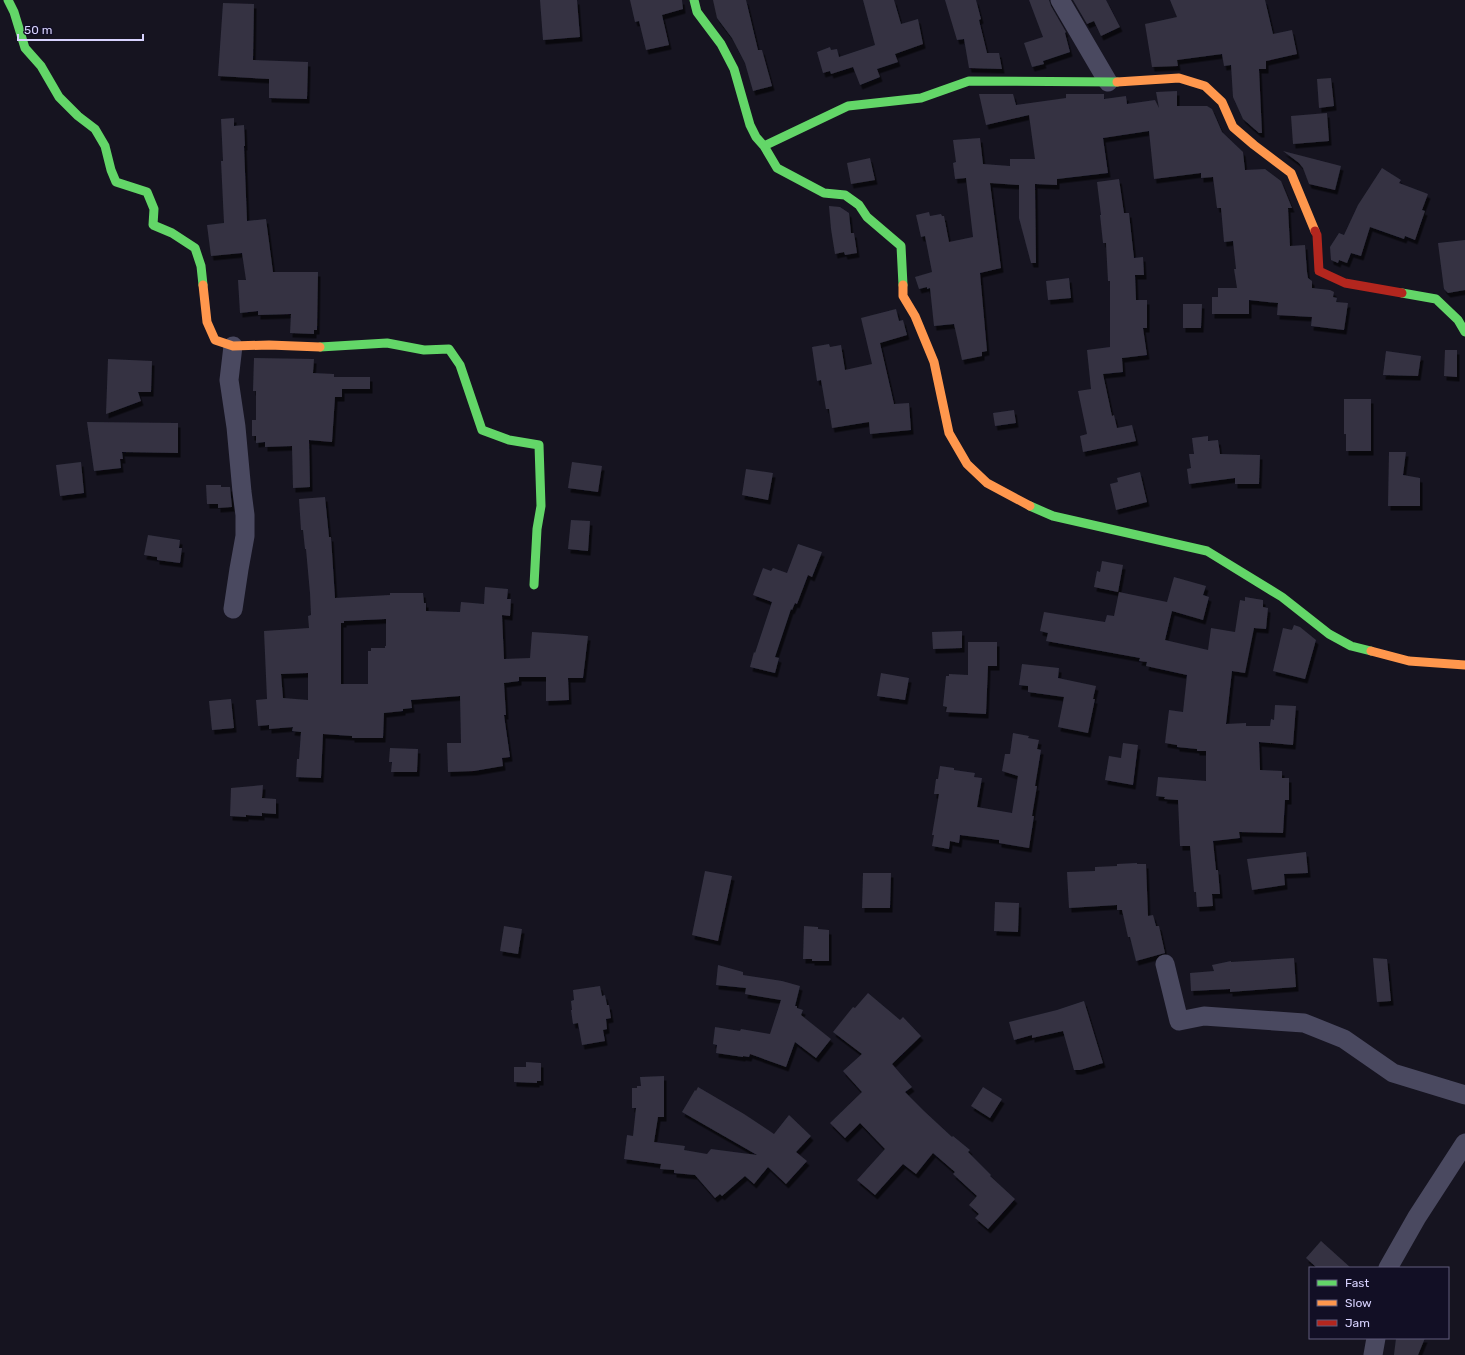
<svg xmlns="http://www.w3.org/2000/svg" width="1465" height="1355" font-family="Rubik,sans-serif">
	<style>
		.building { fill: #343242; fill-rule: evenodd; filter: url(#shadow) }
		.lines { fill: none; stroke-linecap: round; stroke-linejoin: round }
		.street { stroke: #4a4960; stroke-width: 19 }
		.fast { stroke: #63d668; stroke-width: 9 }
		.slow { stroke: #ff974d; stroke-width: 9 }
		.jam { stroke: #b3261e; stroke-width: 9 }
	</style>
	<defs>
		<filter id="shadow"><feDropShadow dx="2.5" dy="4.5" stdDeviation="0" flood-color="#0009"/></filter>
	</defs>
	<rect width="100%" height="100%" fill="#161420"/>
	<!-- building -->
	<path class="building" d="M 540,0 L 577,0 L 580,37 L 543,40 Z
		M 630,0 L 682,0 L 683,9 L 662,15 L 669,45 L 646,50 L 639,21 L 635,22 Z
		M 713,0 L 746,0 L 758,50 L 762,50 L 772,86 L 753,91 L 745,63 L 732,38 L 717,18 Z
		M 863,0 L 894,0 L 901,24 L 918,19 L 923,44 L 895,54 L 898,62 L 877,69 L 880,77 L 860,85 L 853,67 L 831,74 L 830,71 L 823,73 L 817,52 L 830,47 L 831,50 L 837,49 L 839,57 L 875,45 Z
		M 945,0 L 976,0 L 981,19 L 979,20 L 987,53 L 999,53 L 1002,69 L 969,68 L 964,39 L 957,40 Z
		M 1029,0 L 1049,0 L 1051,6 L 1066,32 L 1065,33 L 1070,52 L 1043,61 L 1044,64 L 1032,67 L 1024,43 L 1043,37 Z
		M 1073,0 L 1106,0 L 1120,27 L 1101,36 L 1094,21 L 1087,24 Z
		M 1170,0 L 1265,0 L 1273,34 L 1292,30 L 1297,54 L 1266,61 L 1266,69 L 1259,69 L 1262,133 L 1259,133 L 1243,119 L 1233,97 L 1231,65 L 1224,66 L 1222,54 L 1177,60 L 1178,66 L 1152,67 L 1145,24 L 1177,17 Z
		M 223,3 L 254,4 L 253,60 L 308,62 L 307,99 L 269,98 L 269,79 L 218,76 Z
		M 1331,78 L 1334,106 L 1319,108 L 1317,79 Z
		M 1177,91 L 1177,106 L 1207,106 L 1212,109 L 1222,132 L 1243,152 L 1245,170 L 1265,169 L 1281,181 L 1292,208 L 1288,208 L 1290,246 L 1305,245 L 1307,272 L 1308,278 L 1312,281 L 1312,288 L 1330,290 L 1334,292 L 1333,297 L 1337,298 L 1336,302 L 1348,303 L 1344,330 L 1311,326 L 1312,317 L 1277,315 L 1278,303 L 1249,300 L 1249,314 L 1212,314 L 1212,297 L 1218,297 L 1218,288 L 1237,288 L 1234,269 L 1236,269 L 1233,241 L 1224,242 L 1221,208 L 1217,208 L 1213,177 L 1201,178 L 1201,173 L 1154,179 L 1149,131 L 1103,138 L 1108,173 L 1057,179 L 1057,185 L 1035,184 L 1036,263 L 1031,263 L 1019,218 L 1019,185 L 990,183 L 1001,268 L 980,273 L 987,351 L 982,352 L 982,356 L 962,360 L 954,324 L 934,326 L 930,288 L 927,289 L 927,287 L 919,289 L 915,277 L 932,272 L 925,236 L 921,237 L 916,215 L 929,212 L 930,216 L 941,214 L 942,216 L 944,216 L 949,242 L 973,237 L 966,178 L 955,179 L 953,163 L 956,162 L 953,140 L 980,138 L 983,164 L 1010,166 L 1010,159 L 1035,159 L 1029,115 L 986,125 L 979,94 L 1013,94 L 1016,105 L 1066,98 L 1066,94 L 1104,94 L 1104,99 L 1126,96 L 1127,104 L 1155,100 L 1159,108 L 1156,92 Z
		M 1327,113 L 1329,141 L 1293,144 L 1291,116 Z
		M 234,118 L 234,126 L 244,125 L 245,146 L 244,146 L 247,221 L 266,219 L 273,272 L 318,272 L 317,330 L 314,330 L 314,334 L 290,333 L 291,314 L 258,315 L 258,311 L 240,313 L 238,280 L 246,280 L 242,253 L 211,256 L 207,225 L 224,223 L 221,161 L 223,161 L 221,119 Z
		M 1283,151 L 1341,166 L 1335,190 L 1309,184 L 1303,168 L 1299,163 Z
		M 870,158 L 875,180 L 851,184 L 847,163 Z
		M 1382,168 L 1401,180 L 1399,183 L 1428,194 L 1422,210 L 1425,211 L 1415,240 L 1405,236 L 1404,239 L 1370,227 L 1361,256 L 1351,253 L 1347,263 L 1339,260 L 1338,263 L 1331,260 L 1330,247 L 1339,233 L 1344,235 L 1358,205 Z
		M 1119,179 L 1124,213 L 1129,213 L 1134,258 L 1143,257 L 1144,275 L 1135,275 L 1136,300 L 1147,300 L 1147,328 L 1143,328 L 1147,355 L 1122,358 L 1123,372 L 1103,374 L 1112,416 L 1114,415 L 1117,428 L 1132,425 L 1136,441 L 1083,452 L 1080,436 L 1087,434 L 1078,391 L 1091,389 L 1087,350 L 1110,347 L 1110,281 L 1108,281 L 1106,243 L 1103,243 L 1100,215 L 1101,215 L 1097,182 Z
		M 829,206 L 840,207 L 849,213 L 851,233 L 854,233 L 857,253 L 845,255 L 844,252 L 835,254 L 831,229 Z
		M 1465,240 L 1465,290 L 1448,293 L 1444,289 L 1438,243 Z
		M 1069,278 L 1071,298 L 1048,300 L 1046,281 Z
		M 1183,304 L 1202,304 L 1201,328 L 1183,328 Z
		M 896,309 L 899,321 L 903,320 L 907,335 L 880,343 L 894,404 L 909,403 L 911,430 L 870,434 L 869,422 L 832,428 L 829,409 L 826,409 L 821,380 L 817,381 L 812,347 L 829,344 L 830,347 L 841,345 L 845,370 L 872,364 L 861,318 Z
		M 1445,350 L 1457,350 L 1457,377 L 1444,376 Z
		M 1386,351 L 1421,356 L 1418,376 L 1383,375 Z
		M 254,358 L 314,359 L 313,373 L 334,374 L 334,377 L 370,377 L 370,389 L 342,389 L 342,397 L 335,397 L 332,442 L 309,440 L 310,487 L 293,488 L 292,446 L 265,447 L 265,442 L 256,443 L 256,436 L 252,436 L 252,420 L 256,420 L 256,391 L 253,391 Z
		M 108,359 L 152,361 L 151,392 L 138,392 L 141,401 L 106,414 Z
		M 1344,399 L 1371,399 L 1371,451 L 1346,451 L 1346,434 L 1344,434 Z
		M 1014,410 L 1016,423 L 995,426 L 993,413 Z
		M 87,422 L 178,423 L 178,453 L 122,452 L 123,459 L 120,459 L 121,468 L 94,471 Z
		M 1208,436 L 1208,441 L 1218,440 L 1220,454 L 1260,455 L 1259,484 L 1235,484 L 1235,478 L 1189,484 L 1187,469 L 1191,468 L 1189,454 L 1194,454 L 1192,438 Z
		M 1389,452 L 1406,452 L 1403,475 L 1420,478 L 1420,506 L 1388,506 Z
		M 81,462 L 84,493 L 60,496 L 56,465 Z
		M 572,462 L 602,466 L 598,492 L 568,488 Z
		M 746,469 L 773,473 L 768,500 L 742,495 Z
		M 1140,472 L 1147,502 L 1116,510 L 1110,484 L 1118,482 L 1117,478 Z
		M 206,485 L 221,485 L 221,487 L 230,487 L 232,507 L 218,508 L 218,504 L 207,504 Z
		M 325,497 L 329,537 L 331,537 L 335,598 L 390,595 L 390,593 L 423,593 L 424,603 L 426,603 L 426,611 L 460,612 L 461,602 L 484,604 L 485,587 L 508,589 L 507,599 L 511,599 L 510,616 L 502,615 L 504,659 L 530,658 L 532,632 L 564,634 L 588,636 L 583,678 L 568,678 L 569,700 L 546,701 L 546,677 L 519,677 L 519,681 L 504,683 L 506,715 L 504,715 L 510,757 L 502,758 L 503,766 L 474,771 L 448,772 L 447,743 L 461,743 L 460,696 L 411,700 L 412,708 L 403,709 L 403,711 L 384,713 L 383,738 L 352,738 L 352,736 L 323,734 L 321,778 L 296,777 L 297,759 L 299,759 L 301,732 L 292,731 L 293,727 L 269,729 L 269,725 L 258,726 L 256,700 L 267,699 L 264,631 L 309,628 L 308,616 L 311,615 L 310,593 L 306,549 L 305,549 L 303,530 L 301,530 L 299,499 ZM 386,619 L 386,646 L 385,646 L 385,648 L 371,648 L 371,651 L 368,651 L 368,684 L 341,684 L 341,623 L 344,623 L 344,621 ZM 308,673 L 308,700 L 283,698 L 281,674 Z
		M 571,520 L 590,521 L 588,551 L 568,549 Z
		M 148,535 L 180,540 L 179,548 L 182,548 L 180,563 L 157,560 L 157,557 L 144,555 Z
		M 798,544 L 822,552 L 812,577 L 808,575 L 797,604 L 795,603 L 792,610 L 791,609 L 775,657 L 779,658 L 775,673 L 750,667 L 754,652 L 755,653 L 772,602 L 753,595 L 763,568 L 771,571 L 773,568 L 787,573 Z
		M 1102,561 L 1123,565 L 1118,592 L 1094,587 L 1097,571 L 1100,572 Z
		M 1174,577 L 1206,586 L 1203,595 L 1209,597 L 1203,620 L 1172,611 L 1165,640 L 1208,650 L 1211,628 L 1235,632 L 1240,600 L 1245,601 L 1245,597 L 1263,600 L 1263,607 L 1268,608 L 1266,629 L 1254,628 L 1245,673 L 1232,671 L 1226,724 L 1246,723 L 1246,726 L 1270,726 L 1271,719 L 1274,720 L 1275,705 L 1296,706 L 1293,745 L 1259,742 L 1260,770 L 1282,771 L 1282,778 L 1289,778 L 1289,800 L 1285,800 L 1283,833 L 1239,832 L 1240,838 L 1213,841 L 1216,870 L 1218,870 L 1220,894 L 1212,894 L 1213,906 L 1197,907 L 1196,892 L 1194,892 L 1190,846 L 1180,846 L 1178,800 L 1164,799 L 1165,797 L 1156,796 L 1158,777 L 1206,781 L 1206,751 L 1197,751 L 1197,749 L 1177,747 L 1177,745 L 1165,743 L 1169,710 L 1183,712 L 1187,675 L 1146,666 L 1147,662 L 1139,661 L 1140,658 L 1046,641 L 1048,633 L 1040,631 L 1044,612 L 1105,622 L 1107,615 L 1114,616 L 1119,592 L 1167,602 Z
		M 1294,625 L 1300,627 L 1316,640 L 1305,679 L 1273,671 L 1283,628 L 1292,630 Z
		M 962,631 L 962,648 L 933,649 L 932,632 Z
		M 968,642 L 997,642 L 997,666 L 988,666 L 986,714 L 946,712 L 947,707 L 943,706 L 946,676 L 949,676 L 949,674 L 968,675 Z
		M 1022,664 L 1059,668 L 1058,678 L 1096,686 L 1093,699 L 1095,699 L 1088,733 L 1058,727 L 1064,697 L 1028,692 L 1028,686 L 1019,685 Z
		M 881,673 L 909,678 L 905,700 L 877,696 Z
		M 231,699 L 234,728 L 212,730 L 209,701 Z
		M 1013,733 L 1029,736 L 1028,738 L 1039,740 L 1037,749 L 1041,750 L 1035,786 L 1037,786 L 1032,816 L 1034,816 L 1029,848 L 999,843 L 999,840 L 960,835 L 959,843 L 950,841 L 949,849 L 932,846 L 934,835 L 932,835 L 939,794 L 934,794 L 936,779 L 938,779 L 940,766 L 954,768 L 954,770 L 975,773 L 974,777 L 982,778 L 977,807 L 1012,813 L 1018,776 L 1002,771 L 1005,754 L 1010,754 Z
		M 1123,743 L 1138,745 L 1133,785 L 1105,780 L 1109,756 L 1121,758 Z
		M 390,748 L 418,749 L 417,772 L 391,772 L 392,762 L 389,762 Z
		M 263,785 L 262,798 L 276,799 L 276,814 L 262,813 L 262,816 L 246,815 L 246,817 L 230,816 L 231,788 Z
		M 1306,852 L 1308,873 L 1284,874 L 1285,885 L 1252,890 L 1247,859 Z
		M 1137,863 L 1137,864 L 1146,864 L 1148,916 L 1153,915 L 1156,926 L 1159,926 L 1165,953 L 1136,961 L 1130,937 L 1128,937 L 1122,910 L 1117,910 L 1117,905 L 1069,908 L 1067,872 L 1095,871 L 1095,867 L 1117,866 L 1117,864 Z
		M 705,871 L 732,876 L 718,941 L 692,935 Z
		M 863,873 L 891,873 L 890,908 L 862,908 Z
		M 995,902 L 1019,903 L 1018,932 L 994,931 Z
		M 504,926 L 522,929 L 518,954 L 500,951 Z
		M 804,926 L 818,927 L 818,929 L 829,930 L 829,961 L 812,961 L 812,959 L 803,959 Z
		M 1294,958 L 1296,987 L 1230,992 L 1230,989 L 1191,991 L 1190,973 L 1214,971 L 1212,965 L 1231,961 L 1231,962 Z
		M 1373,958 L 1387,959 L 1391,1001 L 1377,1002 Z
		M 718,965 L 743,972 L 743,975 L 782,981 L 800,986 L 795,1006 L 797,1006 L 797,1008 L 803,1010 L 801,1015 L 831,1039 L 816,1058 L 795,1042 L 786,1067 L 750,1054 L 749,1057 L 743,1056 L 743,1057 L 716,1053 L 717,1045 L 713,1044 L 715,1027 L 740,1031 L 741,1029 L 770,1034 L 781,1000 L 745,994 L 746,988 L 716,985 Z
		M 600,986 L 602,996 L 605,995 L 607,1005 L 609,1005 L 611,1018 L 606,1019 L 607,1029 L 603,1030 L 605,1041 L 582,1045 L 578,1023 L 573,1024 L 571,1010 L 572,1010 L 571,1001 L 574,1000 L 573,990 Z
		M 868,993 L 900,1020 L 903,1017 L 921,1036 L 892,1064 L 912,1087 L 905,1092 L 924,1111 L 952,1137 L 953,1136 L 970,1150 L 968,1152 L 991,1175 L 990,1176 L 1015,1199 L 988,1229 L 975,1218 L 979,1214 L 969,1205 L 977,1196 L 953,1174 L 955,1172 L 933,1153 L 916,1174 L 903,1164 L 875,1195 L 857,1180 L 885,1149 L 860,1123 L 845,1138 L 830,1123 L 862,1092 L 843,1071 L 862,1054 L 833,1032 L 853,1007 L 855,1008 Z
		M 1084,1001 L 1103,1063 L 1080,1070 L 1074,1070 L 1063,1031 L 1032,1038 L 1032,1035 L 1014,1040 L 1009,1022 L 1057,1010 Z
		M 526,1062 L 541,1063 L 541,1081 L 537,1081 L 537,1083 L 514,1082 L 514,1067 L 526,1067 Z
		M 664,1076 L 664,1117 L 658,1117 L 654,1142 L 685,1146 L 684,1150 L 707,1154 L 711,1149 L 757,1155 L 682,1112 L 695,1090 L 696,1091 L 698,1087 L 744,1114 L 774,1134 L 789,1115 L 811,1136 L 796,1152 L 807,1161 L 786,1184 L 768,1167 L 754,1184 L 745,1176 L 722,1196 L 720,1194 L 715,1198 L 695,1175 L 674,1173 L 674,1170 L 660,1169 L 661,1164 L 624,1159 L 627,1135 L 633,1136 L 636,1108 L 632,1108 L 632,1088 L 637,1088 L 637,1086 L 641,1086 L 640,1077 Z
		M 983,1087 L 1002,1099 L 990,1118 L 971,1106 Z
		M 1321,1241 L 1351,1268 L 1317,1268 L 1306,1258 Z
		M 1396,1338 L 1425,1338 L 1418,1355 L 1394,1355 Z"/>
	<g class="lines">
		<!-- street -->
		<path class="street" d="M 1060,0 L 1108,82
			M 233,346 L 229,380 L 236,427 L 242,492 L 245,515 L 245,536 L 239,569 L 233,609
			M 1165,964 L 1179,1021 L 1204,1016 L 1304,1023 L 1344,1039 L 1393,1073 L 1465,1095
			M 1388,1268 L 1417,1217 L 1465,1143
			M 1373,1355 L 1376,1338"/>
		<!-- fast -->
		<path class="fast" d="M 8,0 L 14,12 L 25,48 L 41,66 L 59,97 L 78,116 L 95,129 L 105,146 L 111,170 L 116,182 L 147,192 L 154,209 L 153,225 L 172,233 L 195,248 L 201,266 L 203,285
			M 694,0 L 697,12 L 721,44 L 734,69 L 750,125 L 756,137 L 764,146 L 777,168 L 824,193 L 845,195 L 859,205 L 867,217 L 901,246 L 903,285
			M 764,146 L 848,106 L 921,98 L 969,81 L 1117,82
			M 1402,293 L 1436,299 L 1458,320 L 1465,332
			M 320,347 L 387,343 L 424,350 L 449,349 L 460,365 L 482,430 L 509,440 L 539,445 L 541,506 L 537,529 L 534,585
			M 1030,506 L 1053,516 L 1207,551 L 1282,597 L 1329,634 L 1351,646 L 1371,651"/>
		<!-- slow -->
		<path class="slow" d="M 1117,82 L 1179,78 L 1205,86 L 1222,102 L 1233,127 L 1254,145 L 1291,173 L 1315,231
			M 203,285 L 207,322 L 215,340 L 233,346 L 269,345 L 320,347
			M 903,285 L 903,296 L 915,316 L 934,362 L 949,433 L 967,464 L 987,483 L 1030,506
			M 1371,651 L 1409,661 L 1465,665"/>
		<!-- jam -->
		<path class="jam" d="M 1315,231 L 1317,235 L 1319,271 L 1345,283 L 1402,293"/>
	</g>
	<!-- legend -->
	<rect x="1309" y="1267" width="140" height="72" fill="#120f25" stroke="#615d7c"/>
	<rect x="1317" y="1280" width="20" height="6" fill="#63d668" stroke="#615d7c"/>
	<text x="1345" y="1287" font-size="12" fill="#d8d3ff">Fast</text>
	<rect x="1317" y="1300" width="20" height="6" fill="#ff974d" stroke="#615d7c"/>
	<text x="1345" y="1307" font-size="12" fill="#d8d3ff">Slow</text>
	<rect x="1317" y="1320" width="20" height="6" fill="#b3261e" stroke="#615d7c"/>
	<text x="1345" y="1327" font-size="12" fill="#d8d3ff">Jam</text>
	<!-- scale -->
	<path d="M18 34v6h125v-6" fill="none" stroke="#d8d3ff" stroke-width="2"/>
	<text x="24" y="34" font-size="12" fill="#d8d3ff" stroke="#120f25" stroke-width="3" paint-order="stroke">50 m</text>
</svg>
